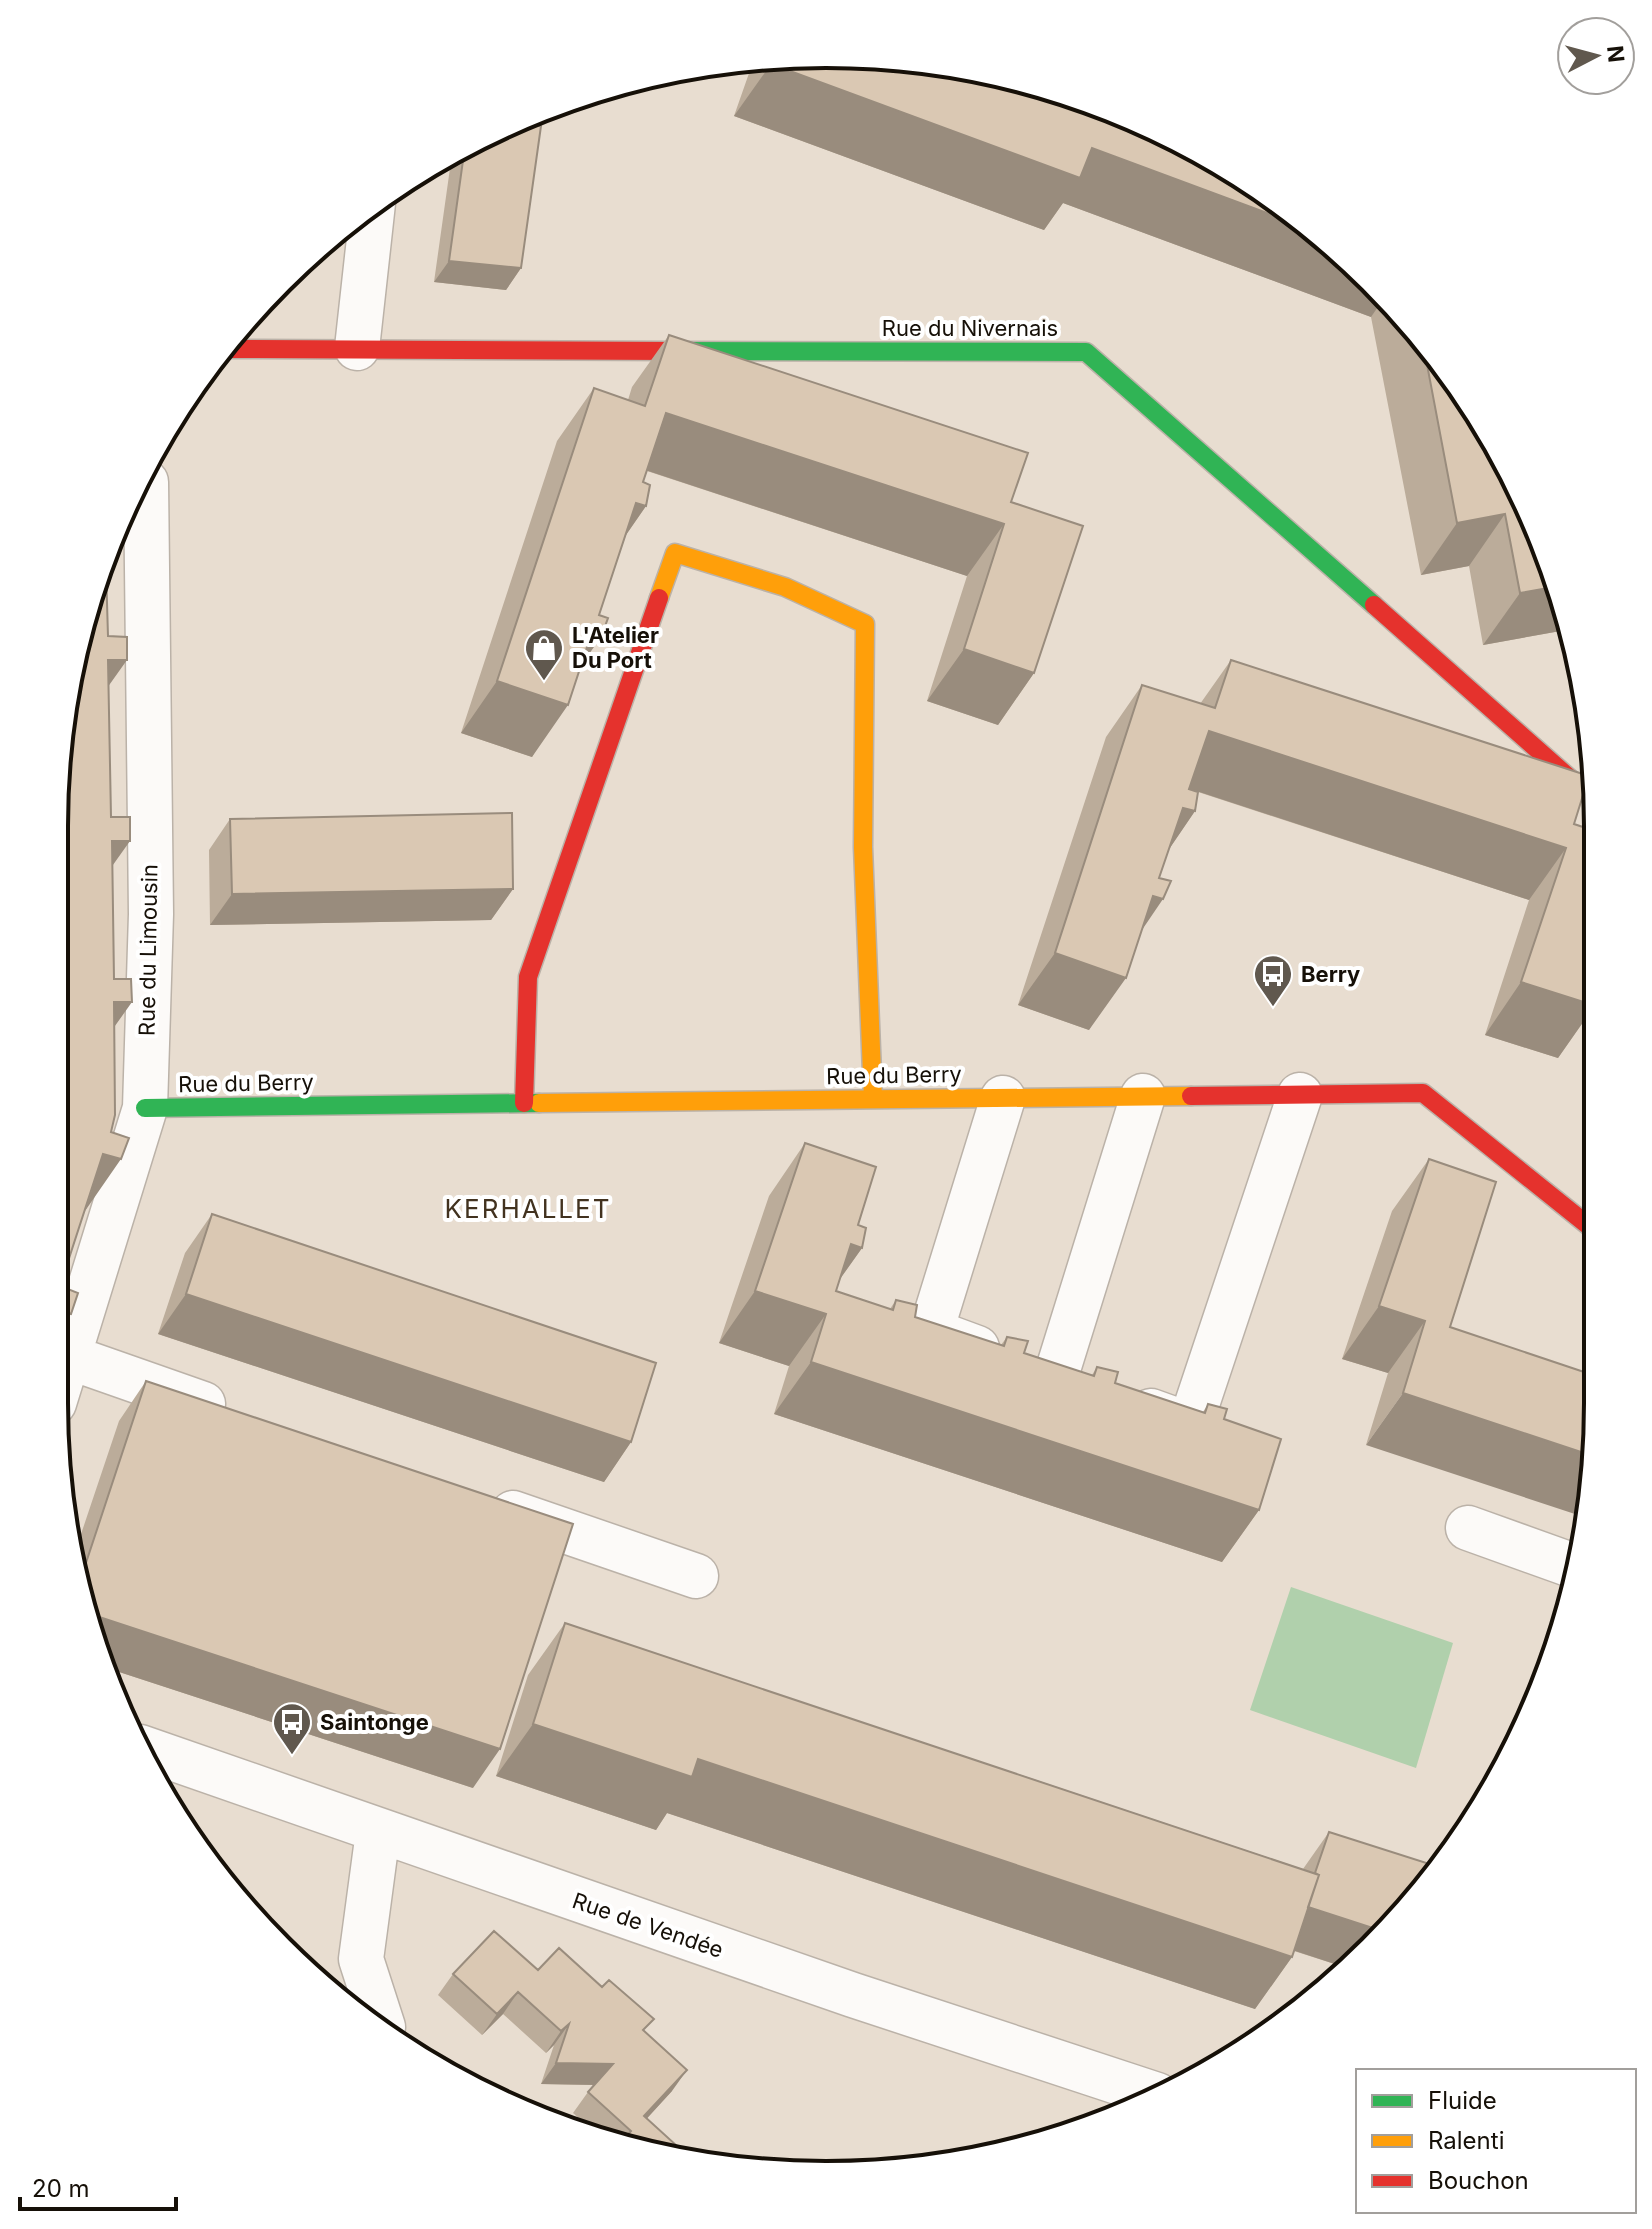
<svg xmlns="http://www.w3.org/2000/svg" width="1652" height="2229" font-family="Inter,sans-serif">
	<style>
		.green { fill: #b0d0ac }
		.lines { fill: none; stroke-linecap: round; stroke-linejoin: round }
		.street-casing { stroke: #bbb2a8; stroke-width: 47 }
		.fast-casing { stroke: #bbb2a8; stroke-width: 21 }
		.slow-casing { stroke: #bbb2a8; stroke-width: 21 }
		.jam-casing { stroke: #bbb2a8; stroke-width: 21 }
		.street { stroke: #fcfaf8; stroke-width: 44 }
		.fast { stroke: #30b455; stroke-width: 18 }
		.slow { stroke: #ff9f0a; stroke-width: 18 }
		.jam { stroke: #e5322d; stroke-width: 18 }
		.wall { fill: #bbac9a }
		.shaded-wall { fill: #998c7d }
		.building { fill: #dac8b3; stroke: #998c7d; stroke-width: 2 }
		.labels { text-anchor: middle; stroke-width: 8; stroke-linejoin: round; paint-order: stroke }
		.street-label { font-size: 22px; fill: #161008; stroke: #fff }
		.poi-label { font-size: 22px; font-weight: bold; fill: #161008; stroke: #fff; text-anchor: start }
		.quarter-label { font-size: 26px; letter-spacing: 2px; fill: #42321f; stroke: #fff }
		.rim { fill: none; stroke: #161008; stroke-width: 4 }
	</style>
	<rect width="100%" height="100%" fill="#e8ddd0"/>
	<!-- green -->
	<path class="green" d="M 1291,1587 L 1453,1643 L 1416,1768 L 1250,1710 Z"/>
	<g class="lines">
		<defs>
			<path id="street" d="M 357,348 L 373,203
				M 977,1348 L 931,1331 L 1003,1098
				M 69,1357 L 203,1404
				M 1056,1376 L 1143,1096
				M 54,1403 L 145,1108 L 151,914 L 146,482
				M 1151,1411 L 1190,1425 L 1300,1095
				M 513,1513 L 696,1576
				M 1468,1528 L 1574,1566
				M 140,1747 L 853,1995 L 1157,2095
				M 378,1832 L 361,1959 L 383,2027"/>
			<path id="fast" d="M 676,351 L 1086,352 L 1374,605
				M 145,1108 L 539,1103"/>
			<path id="slow" d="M 659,598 L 675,553 L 785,587 L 865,624 L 863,847 L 873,1099
				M 539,1103 L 1191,1096"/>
			<path id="jam" d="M 229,349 L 676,351
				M 1374,605 L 1592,798
				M 1191,1096 L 1423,1093 L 1595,1231
				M 524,1103 L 528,977 L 659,598"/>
		</defs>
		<!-- street casing -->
		<use href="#street" class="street-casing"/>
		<!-- fast casing -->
		<use href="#fast" class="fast-casing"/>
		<!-- slow casing -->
		<use href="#slow" class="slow-casing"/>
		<!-- jam casing -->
		<use href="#jam" class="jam-casing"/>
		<!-- street -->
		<use href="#street" class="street"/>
		<!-- fast -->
		<use href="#fast" class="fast"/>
		<!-- slow -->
		<use href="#slow" class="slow"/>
		<!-- jam -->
		<use href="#jam" class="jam"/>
	</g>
	<!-- wall -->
	<path class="wall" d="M 776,56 L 1335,246 L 1439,356 L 1566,630 L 1483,645 L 1469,566 L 1421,575 L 1371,317 L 1063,203 L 1044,230 L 734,116 L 754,59 Z
		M 485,133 L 521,268 L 506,290 L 434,282 L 452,154 Z
		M 669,335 L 1011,502 L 1034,673 L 998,725 L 927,701 L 967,576 L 647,471 L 643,482 L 646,506 L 626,535 L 599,615 L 601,637 L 581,665 L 532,757 L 461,733 L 557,441 L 594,388 L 628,400 L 632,387 Z
		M 1231,660 L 1574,824 L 1592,830 L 1593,1008 L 1558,1058 L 1485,1035 L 1529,900 L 1195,791 L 1195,811 L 1169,849 L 1142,929 L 1089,1030 L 1018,1005 L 1106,737 L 1142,685 L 1200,704 Z
		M 230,819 L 513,889 L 491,920 L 210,925 L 209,850 Z
		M 805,1143 L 858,1225 L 862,1248 L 840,1279 L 836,1291 L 890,1309 L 896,1300 L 915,1317 L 1001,1345 L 1007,1337 L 1024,1353 L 1092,1375 L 1097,1367 L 1115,1383 L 1203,1412 L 1208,1404 L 1224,1419 L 1259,1510 L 1222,1562 L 774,1414 L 789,1366 L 719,1343 L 769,1196 Z
		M 1429,1159 L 1450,1327 L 1366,1445 L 1388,1373 L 1342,1359 L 1392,1211 Z
		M 212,1214 L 631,1442 L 604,1482 L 158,1334 L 185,1253 Z
		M 146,1381 L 473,1788 L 107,1668 L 80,1603 L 74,1555 L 119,1421 Z
		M 565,1623 L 1303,1869 L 1329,1832 L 1407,1912 L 1347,1968 L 1294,1951 L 1292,1957 L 1255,2009 L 667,1813 L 656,1830 L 496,1776 L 528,1675 Z
		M 538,1970 L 645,2031 L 672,2091 L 647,2118 L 675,2160 L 595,2133 L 573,2113 L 593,2085 L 541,2084 L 554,2045 L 546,2053 L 503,2014 L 482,2035 L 438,1995 L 453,1974 Z"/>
	<!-- shaded-wall -->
	<path class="shaded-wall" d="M 771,64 L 1092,148 L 1313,230 L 1335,246 L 1384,298 L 1371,317 L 1063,203 L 1044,230 L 734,116 Z
		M 449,261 L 521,268 L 506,290 L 434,282 Z
		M 666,413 L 1004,524 L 967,576 L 630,465 Z
		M 636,503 L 646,506 L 610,558 Z
		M 1505,514 L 1469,566 L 1421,575 L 1457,523 Z
		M 1554,587 L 1566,630 L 1483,645 L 1520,593 Z
		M 591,635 L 601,637 L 564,689 Z
		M 964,649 L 1034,673 L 998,725 L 927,701 Z
		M 108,660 L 127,660 L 90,712 Z
		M 497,681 L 568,705 L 532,757 L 461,733 Z
		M 1209,731 L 1566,848 L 1529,900 L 1172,783 Z
		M 1183,808 L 1195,811 L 1159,864 Z
		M 112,841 L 130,841 L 93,893 Z
		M 513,889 L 491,920 L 210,925 L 232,894 Z
		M 1153,896 L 1163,899 L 1127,952 Z
		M 1055,953 L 1126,978 L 1089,1030 L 1018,1005 Z
		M 1521,982 L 1593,1005 L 1593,1008 L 1558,1058 L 1485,1035 Z
		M 114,1002 L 132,1002 L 95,1054 Z
		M 103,1154 L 121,1159 L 85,1211 Z
		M 851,1244 L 862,1248 L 825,1300 Z
		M 755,1291 L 826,1314 L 789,1366 L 719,1343 Z
		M 186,1294 L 631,1442 L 604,1482 L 158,1334 Z
		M 1379,1306 L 1425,1321 L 1388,1373 L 1342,1359 Z
		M 54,1309 L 71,1314 L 54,1338 Z
		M 811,1362 L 1259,1510 L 1222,1562 L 774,1414 Z
		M 1403,1393 L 1596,1457 L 1584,1517 L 1366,1445 Z
		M 84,1612 L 500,1749 L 473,1788 L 107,1668 Z
		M 533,1724 L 698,1759 L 1292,1957 L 1255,2009 L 667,1813 L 656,1830 L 496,1776 Z
		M 1304,1906 L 1385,1932 L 1347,1968 L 1277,1945 Z
		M 518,1992 L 503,2014 L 482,2035 L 497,2014 Z
		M 569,2024 L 554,2045 L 546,2053 L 561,2031 Z
		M 556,2063 L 613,2064 L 598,2085 L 541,2084 Z
		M 687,2070 L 672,2091 L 630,2137 L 644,2116 Z"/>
	<!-- building -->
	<path class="building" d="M 774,56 L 927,61 L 1075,95 L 1212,158 L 1313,230 L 1092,148 L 1080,178 L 771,64 Z
		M 515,122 L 541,126 L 521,268 L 449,261 L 465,146 L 485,133 Z
		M 669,335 L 1028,453 L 1011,502 L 1083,526 L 1034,673 L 964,649 L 1004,524 L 666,413 L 643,482 L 650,485 L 646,506 L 636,503 L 599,615 L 608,618 L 601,637 L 591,635 L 568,705 L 497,681 L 594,388 L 645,406 Z
		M 1422,338 L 1439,356 L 1539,531 L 1554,587 L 1520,593 L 1505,514 L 1457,523 Z
		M 106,569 L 108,636 L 127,637 L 127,660 L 108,660 L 111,817 L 130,817 L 130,841 L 112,841 L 114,979 L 131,979 L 132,1002 L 114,1002 L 115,1115 L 111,1132 L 129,1138 L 121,1159 L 103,1154 L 60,1286 L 78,1293 L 71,1314 L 54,1309 L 56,776 L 80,627 Z
		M 1231,660 L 1589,776 L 1574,824 L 1592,830 L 1593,1005 L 1521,982 L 1566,848 L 1209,731 L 1189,789 L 1198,792 L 1195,811 L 1183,808 L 1159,878 L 1171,881 L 1163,899 L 1153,896 L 1126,978 L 1055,953 L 1142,685 L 1215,708 Z
		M 512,813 L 513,889 L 232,894 L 230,819 Z
		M 805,1143 L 876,1167 L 858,1225 L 866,1228 L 862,1248 L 851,1244 L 836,1291 L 893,1310 L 896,1300 L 917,1305 L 915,1317 L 1004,1346 L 1007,1337 L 1028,1341 L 1024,1353 L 1094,1376 L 1097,1367 L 1118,1372 L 1115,1383 L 1205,1413 L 1208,1404 L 1227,1409 L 1224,1419 L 1281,1439 L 1259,1510 L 811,1362 L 826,1314 L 755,1291 Z
		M 1429,1159 L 1496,1182 L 1450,1327 L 1596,1376 L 1596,1457 L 1403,1393 L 1425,1321 L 1379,1306 Z
		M 212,1214 L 656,1363 L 631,1442 L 186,1294 Z
		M 146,1381 L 573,1524 L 500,1749 L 84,1612 L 80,1603 L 78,1587 Z
		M 565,1623 L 1319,1875 L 1292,1957 L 698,1759 L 692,1777 L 533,1724 Z
		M 1329,1832 L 1439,1867 L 1407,1912 L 1385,1932 L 1308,1907 L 1319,1875 L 1315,1873 Z
		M 494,1931 L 538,1970 L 559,1948 L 602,1987 L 609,1980 L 654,2019 L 643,2030 L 687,2070 L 644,2116 L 688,2156 L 684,2161 L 675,2160 L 621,2142 L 631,2131 L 588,2092 L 613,2064 L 556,2063 L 569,2024 L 561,2031 L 518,1992 L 497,2014 L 453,1974 Z"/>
	<!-- icons -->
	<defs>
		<symbol id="shop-pin" viewBox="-11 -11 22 30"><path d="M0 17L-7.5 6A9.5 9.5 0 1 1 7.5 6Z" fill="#60584e" stroke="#fff"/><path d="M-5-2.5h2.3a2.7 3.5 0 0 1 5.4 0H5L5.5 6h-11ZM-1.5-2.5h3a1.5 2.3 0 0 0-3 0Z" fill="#fff"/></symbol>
		<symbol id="bus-pin" viewBox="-11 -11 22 30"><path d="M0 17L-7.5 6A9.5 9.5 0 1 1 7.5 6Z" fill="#60584e" stroke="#fff"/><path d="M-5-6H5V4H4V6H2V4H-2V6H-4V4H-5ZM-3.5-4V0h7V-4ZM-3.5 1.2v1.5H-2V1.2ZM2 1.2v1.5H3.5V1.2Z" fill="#fff"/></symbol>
	</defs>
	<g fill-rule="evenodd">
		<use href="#shop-pin" x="522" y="626" width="44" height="60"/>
		<use href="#bus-pin" x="1251" y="952" width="44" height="60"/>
		<use href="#bus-pin" x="270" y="1700" width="44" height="60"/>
	</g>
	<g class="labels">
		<!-- street labels -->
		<g class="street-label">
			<text x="970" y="336">Rue du Nivernais</text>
			<text transform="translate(148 950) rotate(-89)" y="8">Rue du Limousin</text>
			<text transform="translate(894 1075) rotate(-1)" y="8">Rue du Berry</text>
			<text transform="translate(246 1083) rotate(-1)" y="8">Rue du Berry</text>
			<text transform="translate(648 1925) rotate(19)" y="8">Rue de Vendée</text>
		</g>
		<!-- poi labels -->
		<g class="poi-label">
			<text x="572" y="643">L'Atelier<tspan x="572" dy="25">Du Port</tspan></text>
			<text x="1301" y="982">Berry</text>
			<text x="320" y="1730">Saintonge</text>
		</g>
		<!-- quarter labels -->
		<g class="quarter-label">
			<text x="528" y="1218">KERHALLET</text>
		</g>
	</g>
	<!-- crop -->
	<path d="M0 0H1652V2229H0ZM826 68H826A758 758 0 0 1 1584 826V1403A758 758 0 0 1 826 2161H826A758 758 0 0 1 68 1403V826A758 758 0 0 1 826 68Z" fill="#fff" fill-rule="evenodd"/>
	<path class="rim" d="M826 68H826A758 758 0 0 1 1584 826V1403A758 758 0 0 1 826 2161H826A758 758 0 0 1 68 1403V826A758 758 0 0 1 826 68Z"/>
	<!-- legend -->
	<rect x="1356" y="2069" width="280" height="144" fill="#ffffff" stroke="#a29f9c" stroke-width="2"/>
	<rect x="1372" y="2095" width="40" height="12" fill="#30b455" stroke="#a29f9c" stroke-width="2"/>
	<text x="1428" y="2109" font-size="24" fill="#161008">Fluide</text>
	<rect x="1372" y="2135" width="40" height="12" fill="#ff9f0a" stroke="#a29f9c" stroke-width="2"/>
	<text x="1428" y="2149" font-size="24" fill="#161008">Ralenti</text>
	<rect x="1372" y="2175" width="40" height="12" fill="#e5322d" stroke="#a29f9c" stroke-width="2"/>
	<text x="1428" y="2189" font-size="24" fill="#161008">Bouchon</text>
	<!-- north arrow -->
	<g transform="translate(1596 56) rotate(84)"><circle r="38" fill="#ffffff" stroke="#a29f9c" stroke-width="2"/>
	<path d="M0-6L14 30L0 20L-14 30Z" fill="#60584e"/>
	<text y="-12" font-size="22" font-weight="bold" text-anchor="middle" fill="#161008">N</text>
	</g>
	<!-- scale -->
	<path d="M20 2197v12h156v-12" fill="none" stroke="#161008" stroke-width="4"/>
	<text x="32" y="2197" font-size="24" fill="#161008" stroke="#ffffff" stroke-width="6" paint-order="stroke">20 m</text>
</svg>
